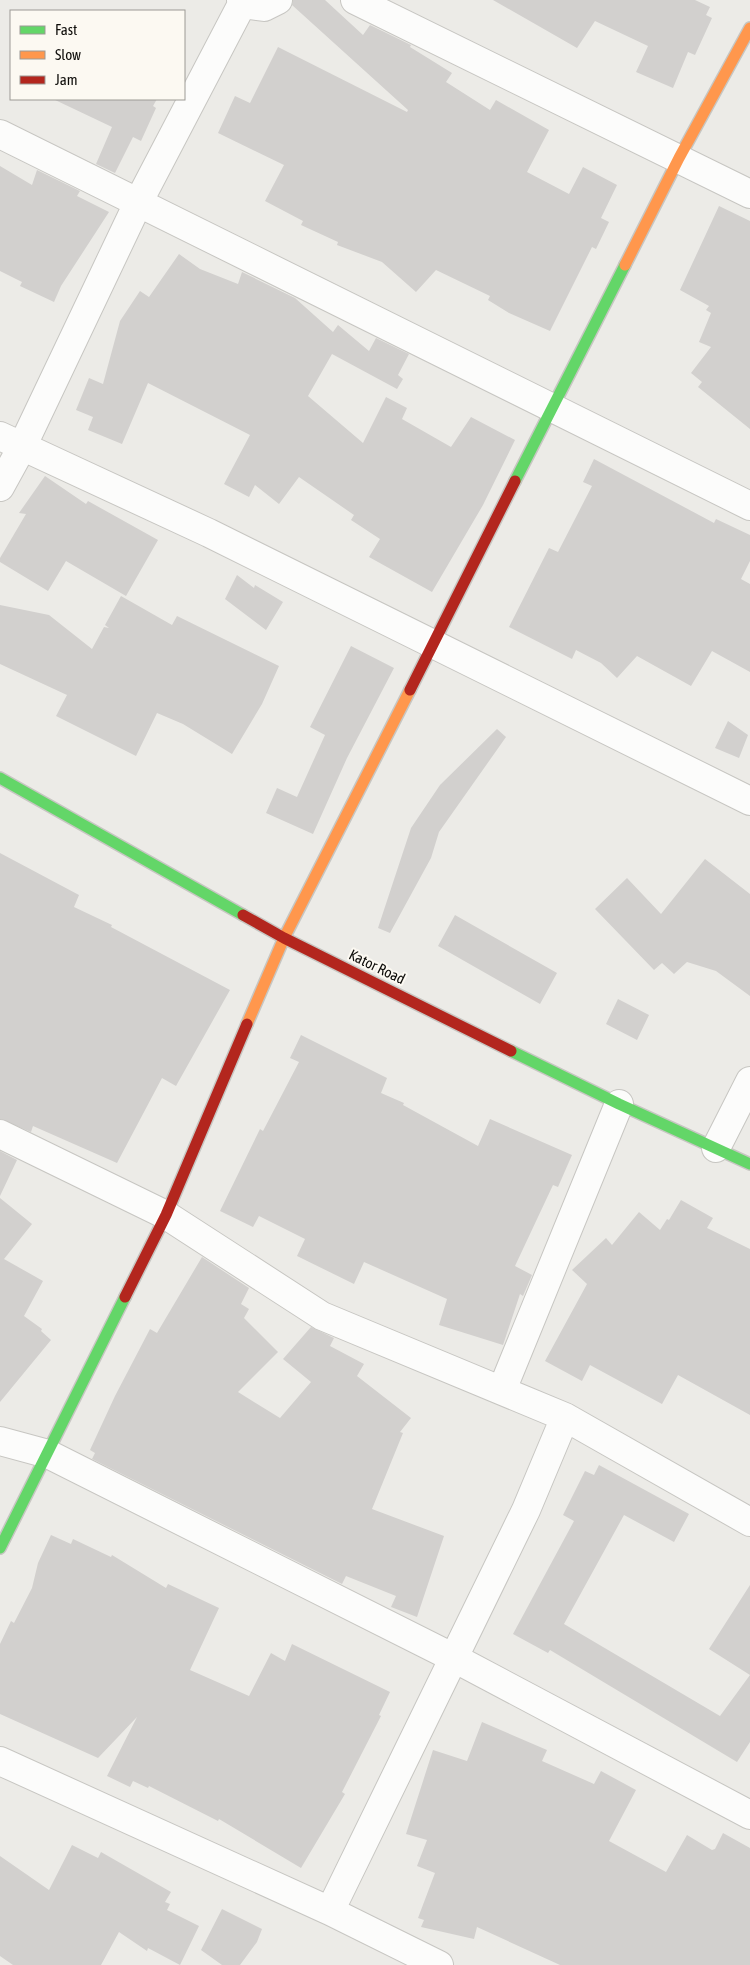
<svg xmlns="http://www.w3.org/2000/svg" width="750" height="1965" font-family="'Asap Condensed',sans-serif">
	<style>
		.building { fill: #d2d0ce }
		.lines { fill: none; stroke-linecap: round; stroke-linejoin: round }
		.street-casing { stroke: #c7c6c2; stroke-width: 30 }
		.fast-casing { stroke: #c7c6c2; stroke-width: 14 }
		.slow-casing { stroke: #c7c6c2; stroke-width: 14 }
		.jam-casing { stroke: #c7c6c2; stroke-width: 14 }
		.street { stroke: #fcfcfb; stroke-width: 28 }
		.fast { stroke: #63d668; stroke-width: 11 }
		.slow { stroke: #ff974d; stroke-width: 11 }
		.jam { stroke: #b3261e; stroke-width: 11 }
		.labels { text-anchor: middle; stroke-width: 4; stroke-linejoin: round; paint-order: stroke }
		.street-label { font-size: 15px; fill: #0d0c09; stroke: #fcf9f2 }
	</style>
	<rect width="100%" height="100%" fill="#ecebe7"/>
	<!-- building -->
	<path class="building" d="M 293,0 L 325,0 L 363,35 L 370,25 L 411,45 L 410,47 L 452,73 L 446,82 L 490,110 L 496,100 L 549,130 L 527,172 L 569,194 L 583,167 L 617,185 L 601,218 L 609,222 L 596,249 L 592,247 L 550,331 L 509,313 L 488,300 L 490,296 L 436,270 L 416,292 L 382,262 L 337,245 L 338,242 L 301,225 L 303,221 L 265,201 L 284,165 L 218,133 L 235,96 L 250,103 L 278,47 L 407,112 L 408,110 L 292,5 Z
		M 493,0 L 695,0 L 710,7 L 706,15 L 712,18 L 695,55 L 688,52 L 673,88 L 636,72 L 648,46 L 595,21 L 577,48 Z
		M 53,99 L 157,99 L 153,106 L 156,108 L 141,141 L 133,137 L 115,173 L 96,164 L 112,127 Z
		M 0,166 L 32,185 L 37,170 L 80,191 L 77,196 L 109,212 L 61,286 L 54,302 L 20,286 L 22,282 L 0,271 Z
		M 719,206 L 750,221 L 750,429 L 698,387 L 702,382 L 691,373 L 711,347 L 699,342 L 711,313 L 706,310 L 709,306 L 680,290 Z
		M 179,254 L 200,269 L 238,284 L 242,272 L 295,298 L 333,332 L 338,325 L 369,351 L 376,338 L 409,354 L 398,375 L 403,379 L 397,389 L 332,354 L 308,396 L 363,443 L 386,397 L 407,408 L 402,419 L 451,447 L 471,417 L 515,440 L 483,505 L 432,592 L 369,557 L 380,539 L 351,520 L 354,515 L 299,477 L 279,504 L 255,485 L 249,497 L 224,484 L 250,435 L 148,383 L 122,444 L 88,430 L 93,417 L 76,410 L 89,378 L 103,384 L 120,321 L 140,291 L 149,297 Z
		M 594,459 L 714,523 L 716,519 L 750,535 L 750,561 L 741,579 L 750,584 L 750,672 L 712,651 L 691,686 L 637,656 L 617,678 L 601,663 L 576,650 L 572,659 L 509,627 L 549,548 L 558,552 L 592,486 L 583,482 Z
		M 45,476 L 86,504 L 88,501 L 158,540 L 126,596 L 66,561 L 48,591 L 0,562 L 0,558 L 26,514 L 19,513 Z
		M 237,575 L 254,588 L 255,585 L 283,602 L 266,630 L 225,599 Z
		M 121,596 L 172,625 L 177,616 L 279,666 L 262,704 L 232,754 L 183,724 L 157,713 L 136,756 L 56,716 L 67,695 L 0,664 L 0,605 L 49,615 L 92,649 L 104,627 L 109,628 L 105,625 Z
		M 351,646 L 394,668 L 347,758 L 313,834 L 266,813 L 277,788 L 297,797 L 325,735 L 310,727 Z
		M 728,721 L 748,735 L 739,758 L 715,748 Z
		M 497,729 L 506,737 L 439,832 L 431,858 L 390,933 L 378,928 L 411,828 L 440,785 Z
		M 0,853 L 79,895 L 74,907 L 112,925 L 111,927 L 230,990 L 176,1086 L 162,1078 L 117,1163 L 33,1126 L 31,1132 L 0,1119 Z
		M 705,859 L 750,894 L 750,996 L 716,971 L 687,962 L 674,974 L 662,963 L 654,970 L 595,909 L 627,878 L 661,914 Z
		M 455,915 L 557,973 L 540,1004 L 438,946 Z
		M 618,999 L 649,1015 L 637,1040 L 606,1024 Z
		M 301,1035 L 387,1078 L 381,1093 L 404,1103 L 403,1105 L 478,1146 L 490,1119 L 572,1155 L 558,1187 L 553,1185 L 515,1266 L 532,1275 L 523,1296 L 520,1294 L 503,1345 L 439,1325 L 447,1299 L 364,1262 L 354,1284 L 297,1256 L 305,1239 L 259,1216 L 253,1227 L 220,1211 L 260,1129 L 263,1131 L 299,1062 L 290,1058 Z
		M 0,1151 L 17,1160 L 0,1196 Z
		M 0,1198 L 32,1224 L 4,1259 L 43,1281 L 24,1316 L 42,1329 L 41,1331 L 51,1340 L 0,1402 Z
		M 681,1200 L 713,1218 L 707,1228 L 750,1249 L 750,1415 L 678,1375 L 662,1404 L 590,1365 L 582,1381 L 545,1361 L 587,1284 L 572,1270 L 606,1238 L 612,1245 L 639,1212 L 660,1230 L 667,1219 L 669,1220 Z
		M 202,1257 L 249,1288 L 241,1304 L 249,1309 L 244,1318 L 278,1352 L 238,1392 L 280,1418 L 311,1382 L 283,1359 L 311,1327 L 334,1338 L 330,1346 L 364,1364 L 357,1376 L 411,1418 L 400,1432 L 403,1433 L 372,1509 L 444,1536 L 417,1617 L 391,1607 L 396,1596 L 346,1576 L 342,1584 L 92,1459 L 95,1453 L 90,1450 L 115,1396 L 150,1329 L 157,1333 Z
		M 599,1465 L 689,1514 L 674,1542 L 624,1515 L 564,1624 L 720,1716 L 750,1675 L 709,1649 L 750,1585 L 750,1742 L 737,1762 L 550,1650 L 548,1653 L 513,1634 L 574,1521 L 563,1515 L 585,1471 L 594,1475 Z
		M 51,1535 L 71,1544 L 73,1539 L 111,1557 L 112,1555 L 166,1588 L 168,1584 L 219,1608 L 190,1670 L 249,1696 L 271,1653 L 285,1661 L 292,1644 L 390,1692 L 379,1715 L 381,1716 L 342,1792 L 345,1794 L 301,1868 L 219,1819 L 218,1821 L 149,1786 L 148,1788 L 133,1781 L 130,1787 L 107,1776 L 137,1717 L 98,1758 L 0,1714 L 0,1644 L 11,1621 L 14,1623 L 32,1588 L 38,1563 Z
		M 482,1722 L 547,1750 L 542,1761 L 594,1784 L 601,1771 L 636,1790 L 609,1841 L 666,1872 L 687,1835 L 712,1850 L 715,1849 L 723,1833 L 750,1848 L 750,1965 L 560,1965 L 477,1927 L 474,1939 L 421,1927 L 424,1920 L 418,1918 L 435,1873 L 417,1866 L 427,1840 L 406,1834 L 433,1750 L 467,1761 Z
		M 72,1845 L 98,1858 L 101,1852 L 171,1892 L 165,1902 L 170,1904 L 167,1910 L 199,1926 L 180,1965 L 148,1948 L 147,1951 L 119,1932 L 101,1965 L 13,1965 L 0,1956 L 0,1856 L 49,1890 Z
		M 222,1909 L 262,1929 L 257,1942 L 240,1965 L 222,1965 L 201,1950 Z"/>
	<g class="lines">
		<defs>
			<path id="street" d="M 355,0 L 750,194
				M 242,4 L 264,7 L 278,0
				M 0,134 L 750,506
				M 0,436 L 209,533 L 750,801
				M 0,487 L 22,447 L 139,201 L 242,4 L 241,0
				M 0,1134 L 166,1215 L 322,1316 L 565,1417 L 750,1522
				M 716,1148 L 750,1081
				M 502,1390 L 619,1104
				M 0,1441 L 48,1454 L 454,1658 L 750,1815
				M 0,1761 L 330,1911 L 439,1965
				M 330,1911 L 526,1510 L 565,1417"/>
			<path id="fast" d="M 515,481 L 625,265
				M 0,778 L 243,915
				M 511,1051 L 619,1104 L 750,1164
				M 0,1548 L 125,1297"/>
			<path id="slow" d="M 625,265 L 679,158 L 750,28
				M 247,1024 L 284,938 L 410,690"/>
			<path id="jam" d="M 410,690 L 515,481
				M 243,915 L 284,938 L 511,1051
				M 125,1297 L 166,1215 L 247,1024"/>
		</defs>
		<!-- street casing -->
		<use href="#street" class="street-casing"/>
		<!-- fast casing -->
		<use href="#fast" class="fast-casing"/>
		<!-- slow casing -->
		<use href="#slow" class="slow-casing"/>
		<!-- jam casing -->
		<use href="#jam" class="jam-casing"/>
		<!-- street -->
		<use href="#street" class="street"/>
		<!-- fast -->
		<use href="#fast" class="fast"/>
		<!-- slow -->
		<use href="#slow" class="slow"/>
		<!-- jam -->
		<use href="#jam" class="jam"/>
	</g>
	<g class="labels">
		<!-- street labels -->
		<g class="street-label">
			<text transform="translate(377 967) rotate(26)" y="5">Kator Road</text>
		</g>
	</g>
	<!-- legend -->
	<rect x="10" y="10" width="175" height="90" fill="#fcf9f2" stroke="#9c9a95"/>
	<rect x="20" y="26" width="25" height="8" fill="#63d668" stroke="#9c9a95"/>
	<text x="55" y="35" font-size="15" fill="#0d0c09">Fast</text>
	<rect x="20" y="51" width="25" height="8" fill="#ff974d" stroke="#9c9a95"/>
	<text x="55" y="60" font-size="15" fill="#0d0c09">Slow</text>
	<rect x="20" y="76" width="25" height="8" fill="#b3261e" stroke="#9c9a95"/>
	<text x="55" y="85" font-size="15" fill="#0d0c09">Jam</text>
</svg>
